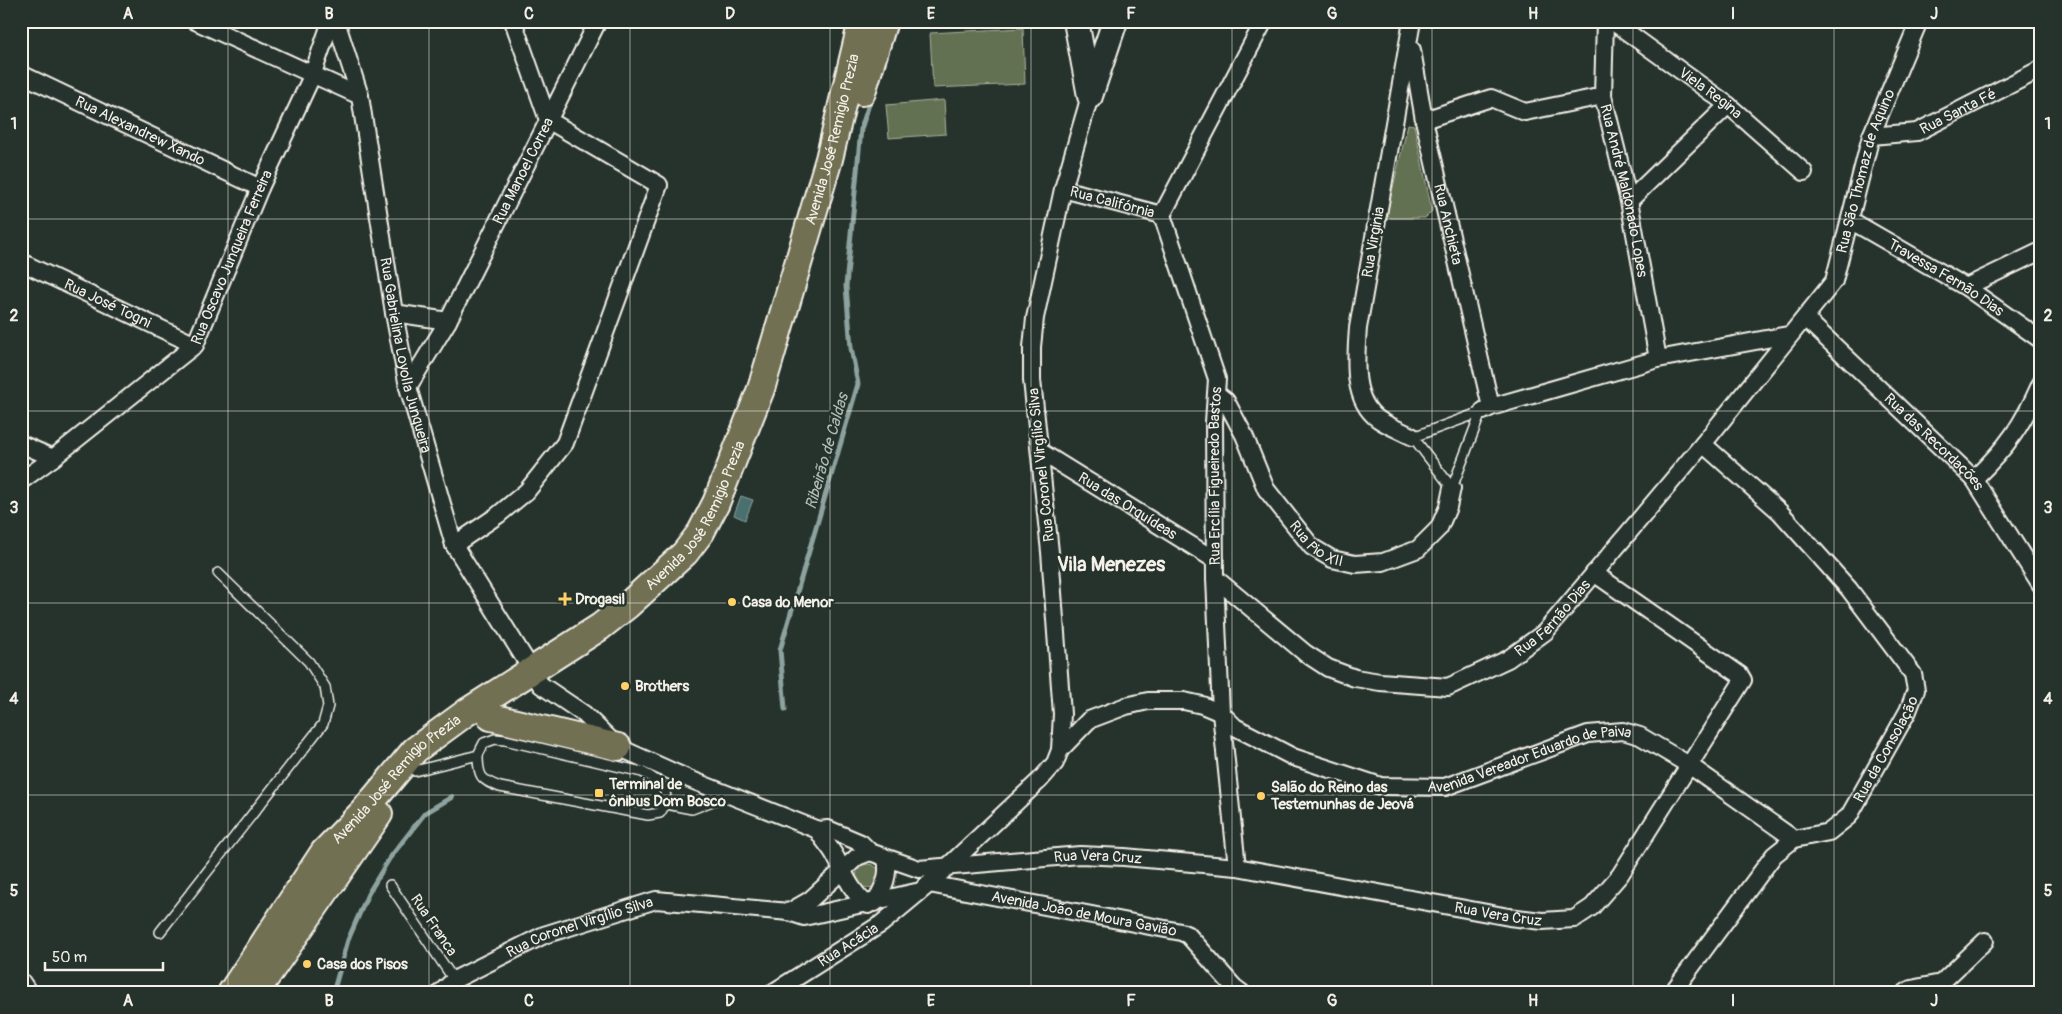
<svg xmlns="http://www.w3.org/2000/svg" width="2062" height="1014" font-family="Pangolin,sans-serif">
	<style>
		.green { fill: #647152; stroke: #acb19d }
		.water { fill: #4a6f6e; stroke: #8ea39f }
		.lines { fill: none; stroke-linecap: round; stroke-linejoin: round }
		.stream { stroke: #8ea39f; stroke-width: 5 }
		.lane-casing { stroke: #f4f1e8; stroke-width: 12 }
		.street-casing { stroke: #f4f1e8; stroke-width: 20 }
		.secondary-casing { stroke: #f4f1e8; stroke-width: 28 }
		.primary-casing { stroke: #f4f1e8; stroke-width: 30 }
		.lane { stroke: #26332d; stroke-width: 9 }
		.street { stroke: #26332d; stroke-width: 16 }
		.secondary { stroke: #26332d; stroke-width: 24 }
		.primary { stroke: #716f52; stroke-width: 26 }
		.grid { fill: none; stroke: #f4f1e8; stroke-width: 1; stroke-opacity: 0.55 }
		.poi-dot { fill: #ffd166; stroke: #26332d; stroke-width: 2 }
		.labels { text-anchor: middle; stroke-width: 5; stroke-linejoin: round; paint-order: stroke }
		.street-label { font-size: 15px; fill: #f4f1e8; stroke: #26332d }
		.poi-label { font-size: 15px; font-weight: bold; fill: #f4f1e8; stroke: #26332d; text-anchor: start }
		.water-label { font-size: 16px; font-style: italic; fill: #b0bdb7; stroke: #26332d }
		.district-label { font-size: 20px; font-weight: bold; fill: #f4f1e8; stroke: #26332d }
		.neatline { fill: none; stroke: #f4f1e8; stroke-width: 2 }
		.grid-label { font-size: 16px; text-anchor: middle; font-weight: bold; fill: #f4f1e8 }
	</style>
	<rect width="100%" height="100%" fill="#26332d"/>
	<filter id="ink" filterUnits="userSpaceOnUse"><feTurbulence type="fractalNoise" baseFrequency=".02" numOctaves="2"/><feDisplacementMap in="SourceGraphic" scale="10" xChannelSelector="R" yChannelSelector="G"/><feConvolveMatrix kernelMatrix="1 2 1 2 8 2 1 2 1" color-interpolation-filters="sRGB"/></filter>
	<g filter="url(#ink)">
		<!-- green -->
		<path class="green" d="M 1023,28 L 1025,84 L 933,88 L 930,33 Z
			M 944,100 L 946,134 L 889,138 L 886,105 Z
			M 1408,124 L 1414,125 L 1432,211 L 1425,218 L 1390,218 L 1387,213 Z
			M856 876a12 12 0 1 1 24 0a12 12 0 1 1-24 0Z"/>
		<!-- water -->
		<path class="water" d="M 741,496 L 753,500 L 745,520 L 734,515 Z"/>
		<g class="lines">
			<!-- stream -->
			<path class="stream" d="M 785,709 L 780,650 L 858,384 L 851,348 L 846,286 L 861,129 L 871,98
				M 333,993 L 348,940 L 368,894 L 389,859 L 425,813 L 452,797"/>
			<defs>
				<path id="lane" d="M 1481,412 L 1452,488 L 1413,437 Z
					M 415,771 L 478,755 L 484,743 L 495,739 L 505,740 L 642,772 C 661,781 674,792 660,813 L 648,815 L 500,787 C 481,780 478,777 478,755
					M 666,804 L 692,809 L 728,795
					M 390,885 L 454,980
					M 160,932 L 323,724 L 328,706 L 325,687 L 309,662 L 218,573"/>
				<g id="street">
					<path d="M 195,21 L 360,96"/>
					<path id="s1" d="M 336,21 L 360,96 L 394,313 L 408,387 L 454,545 L 541,685 L 584,714 L 618,747 L 689,779 L 818,830 L 828,829 L 861,843 L 870,852 L 919,869 L 1080,855 L 1124,857 L 1237,867 L 1509,917 L 1542,921 L 1574,919 L 1592,907 L 1620,875 L 1743,680 L 1740,675 L 1594,573"/>
					<path d="M 1412,21 L 1358,328 C 1356,357 1351,399 1378,419 C 1388,426 1402,431 1413,437"/>
					<path id="s2" d="M 1605,21 L 1603,96 L 1629,201 L 1658,359"/>
					<path id="s3" d="M 1612,21 L 1728,105 L 1804,172"/>
					<path id="s4" d="M 1412,50 L 1424,120 L 1491,407"/>
					<path id="s5" d="M 21,74 L 260,188"/>
					<path d="M 1424,120 L 1491,98 L 1525,112 L 1603,96"/>
					<path id="s6" d="M 1871,136 L 1917,132 L 2041,69"/>
					<path id="s7" d="M 1063,189 L 1162,215"/>
					<path d="M 1629,201 L 1728,105"/>
					<path id="s8" d="M 1850,220 L 1966,287 L 2041,340"/>
					<path id="s9" d="M 21,262 L 195,345"/>
					<path d="M 1966,287 L 2041,251"/>
					<path d="M 394,313 L 448,321"/>
					<path id="s10" d="M 1805,318 L 1974,479 L 2041,585"/>
					<path id="s11" d="M 408,387 L 448,321 L 598,21"/>
					<path id="s12" d="M 1217,394 L 1226,401 L 1244,435 L 1266,489 L 1312,547 L 1332,559 L 1355,564 L 1383,562 L 1418,549 L 1439,528 L 1448,507 L 1452,488"/>
					<path d="M 1483,411 L 1491,407 L 1658,359 L 1788,335"/>
					<path d="M 21,444 L 53,458"/>
					<path id="s13" d="M 1041,452 L 1215,560"/>
					<path d="M 1974,479 C 2008,446 2022,426 2041,383"/>
					<path id="s14" d="M 21,481 L 53,458 L 195,345 L 260,188 L 312,76 L 331,21"/>
					<path d="M 454,545 L 498,515 L 527,491 L 565,443 L 659,185 L 548,120 L 513,21"/>
					<path id="s15" d="M 1215,578 L 1305,653 L 1328,668 L 1355,678 L 1380,682 L 1448,687 L 1508,659 L 1545,632 L 1703,444 L 1834,281 L 1871,136 L 1919,21"/>
					<path id="s16" d="M 1060,750 L 1089,720 L 1126,706 L 1148,701 L 1184,701 L 1202,705 L 1221,713 L 1235,727 L 1293,757 L 1381,786 L 1445,787 L 1588,734 L 1623,731 L 1640,736 L 1689,765 L 1794,839"/>
					<path d="M 818,830 C 822,840 830,846 835,856 C 845,874 851,892 868,905"/>
					<path id="s17" d="M 1237,867 L 1221,713 L 1215,578 L 1214,422 L 1217,379 L 1162,215 L 1264,21"/>
					<path id="s18" d="M 929,884 L 1181,932 L 1188,935 L 1234,987 L 1242,993"/>
					<path d="M 875,903 C 883,888 890,876 886,859"/>
					<path d="M 789,912 L 810,900 L 857,857 L 870,852"/>
					<path d="M 21,981 L 29,993"/>
					<path id="s19" d="M 440,993 L 454,980 L 544,935 L 656,900 L 789,912 L 804,917 L 916,892"/>
					<path id="s20" d="M 772,993 L 881,924 L 929,884 L 1040,780 L 1055,763 L 1060,750 L 1062,714 L 1050,552 L 1032,380 L 1032,347 L 1035,318 L 1063,189 L 1090,96"/>
					<path id="s21" d="M 1672,993 L 1774,855 L 1794,839 L 1829,832 L 1849,816 L 1908,711 L 1916,690 L 1913,674 L 1849,589 L 1780,512 L 1703,444"/>
					<path d="M 1905,993 L 1911,989 L 1941,983 L 1985,941"/>
				</g>
				<path id="secondary" d="M 1076,21 L 1090,96
					M 1090,96 L 1115,21"/>
				<g id="primary">
					<path d="M 862,92 L 884,21"/>
					<path d="M 491,717 L 618,747"/>
					<path id="s22" d="M 231,993 L 324,852 L 363,812 L 415,750 L 467,712 L 600,627 L 628,605 L 685,553 L 701,532 L 716,503 L 761,389 L 829,159 L 862,21"/>
					<path d="M 255,993 L 379,814"/>
				</g>
			</defs>
			<!-- lane casing -->
			<use href="#lane" class="lane-casing"/>
			<!-- street casing -->
			<use href="#street" class="street-casing"/>
			<!-- secondary casing -->
			<use href="#secondary" class="secondary-casing"/>
			<!-- primary casing -->
			<use href="#primary" class="primary-casing"/>
			<!-- lane -->
			<use href="#lane" class="lane"/>
			<!-- street -->
			<use href="#street" class="street"/>
			<!-- secondary -->
			<use href="#secondary" class="secondary"/>
			<!-- primary -->
			<use href="#primary" class="primary"/>
		</g>
	</g>
	<!-- grid -->
	<path class="grid" d="M 228,21 L 228,993M 429,21 L 429,993M 630,21 L 630,993M 830,21 L 830,993M 1031,21 L 1031,993M 1232,21 L 1232,993M 1432,21 L 1432,993M 1633,21 L 1633,993M 1834,21 L 1834,993M 21,219 L 2041,219M 21,411 L 2041,411M 21,603 L 2041,603M 21,795 L 2041,795"/>
	<!-- markers -->
	<g class="poi-dot">
		<path d="M562.5 591.5h5v5h5v5h-5v5h-5v-5h-5v-5h5z"/>
		<circle cx="732" cy="602" r="5"/>
		<circle cx="625" cy="686" r="5"/>
		<rect x="594" y="788" width="10" height="10" rx="2.5"/>
		<circle cx="1261" cy="796" r="5"/>
		<circle cx="307" cy="964" r="5"/>
	</g>
	<g class="labels">
		<!-- street labels -->
		<g class="street-label">
			<text dy="5" stroke="none"><textPath href="#s3" startOffset="122">Viela Regina</textPath></text>
			<text dy="5" stroke="none"><textPath href="#s6" startOffset="92">Rua Santa Fé</textPath></text>
			<text dy="5" stroke="none"><textPath href="#s5" startOffset="132">Rua Alexandrew Xando</textPath></text>
			<text dy="5" stroke="none"><textPath href="#s22" startOffset="1082">Avenida José Remigio Prezia</textPath></text>
			<text dy="5" stroke="none"><textPath href="#s11" startOffset="245">Rua Manoel Correa</textPath></text>
			<text dy="5" stroke="none"><textPath href="#s15" startOffset="948">Rua São Thomaz de Aquino</textPath></text>
			<text dy="5" stroke="none"><textPath href="#s2" startOffset="172">Rua André Maldonado Lopes</textPath></text>
			<text dy="5" stroke="none"><textPath href="#s7" startOffset="51">Rua Califórnia</textPath></text>
			<text dy="5" stroke="none"><textPath href="#s4" startOffset="178">Rua Anchieta</textPath></text>
			<text transform="translate(1373 242) rotate(-80)" y="5">Rua Virginia</text>
			<text dy="5" stroke="none"><textPath href="#s14" startOffset="316">Rua Oscavo Junqueira Ferreira</textPath></text>
			<text dy="5" stroke="none"><textPath href="#s8" startOffset="112">Travessa Fernão Dias</textPath></text>
			<text dy="5" stroke="none"><textPath href="#s9" startOffset="96">Rua José Togni</textPath></text>
			<text dy="5" stroke="none"><textPath href="#s1" startOffset="342">Rua Gabrielina Loyolla Junqueira</textPath></text>
			<text dy="5" stroke="none"><textPath href="#s10" startOffset="179">Rua das Recordações</textPath></text>
			<text transform="translate(1041 465) rotate(-96)" y="5">Rua Coronel Virgílio Silva</text>
			<text dy="5" stroke="none"><textPath href="#s17" startOffset="392">Rua Ercília Figueiredo Bastos</textPath></text>
			<text dy="5" stroke="none"><textPath href="#s13" startOffset="102">Rua das Orquídeas</textPath></text>
			<text dy="5" stroke="none"><textPath href="#s22" startOffset="678">Avenida José Remigio Prezia</textPath></text>
			<text dy="5" stroke="none"><textPath href="#s12" startOffset="184">Rua Pio XII</textPath></text>
			<text dy="5" stroke="none"><textPath href="#s15" startOffset="394">Rua Fernão Dias</textPath></text>
			<text dy="5" stroke="none"><textPath href="#s21" startOffset="335">Rua da Consolação</textPath></text>
			<text dy="5" stroke="none"><textPath href="#s16" startOffset="510">Avenida Vereador Eduardo de Paiva</textPath></text>
			<text dy="5" stroke="none"><textPath href="#s22" startOffset="272">Avenida José Remigio Prezia</textPath></text>
			<text dy="5" stroke="none"><textPath href="#s1" startOffset="1309">Rua Vera Cruz</textPath></text>
			<text dy="5" stroke="none"><textPath href="#s18" startOffset="158">Avenida João de Moura Gavião</textPath></text>
			<text dy="5" stroke="none"><textPath href="#s1" startOffset="1714">Rua Vera Cruz</textPath></text>
			<text transform="translate(434 925) rotate(56)" y="5">Rua Franca</text>
			<text dy="5" stroke="none"><textPath href="#s19" startOffset="156">Rua Coronel Virgílio Silva</textPath></text>
			<text dy="5" stroke="none"><textPath href="#s20" startOffset="90">Rua Acácia</textPath></text>
		</g>
		<!-- poi labels -->
		<g class="poi-label">
			<text x="575" y="604">Drogasil</text>
			<text x="742" y="607">Casa do Menor</text>
			<text x="635" y="691">Brothers</text>
			<text x="609" y="789">Terminal de<tspan x="609" dy="17">ônibus Dom Bosco</tspan></text>
			<text x="1271" y="792">Salão do Reino das<tspan x="1271" dy="17">Testemunhas de Jeová</tspan></text>
			<text x="317" y="969">Casa dos Pisos</text>
		</g>
		<!-- water labels -->
		<g class="water-label">
			<text transform="translate(826 451) rotate(-74)" y="6">Ribeirão de Caldas</text>
		</g>
		<!-- district labels -->
		<g class="district-label">
			<text x="1111" y="571">Vila Menezes</text>
		</g>
	</g>
	<!-- margin -->
	<rect width="2062" height="1014" fill="none" stroke="#26332d" stroke-width="55"/>
	<!-- scale -->
	<path d="M45 962v8h118v-8" fill="none" stroke="#f4f1e8" stroke-width="2.5"/>
	<text x="52" y="962" font-size="15" fill="#f4f1e8" stroke="#26332d" stroke-width="4" paint-order="stroke">50 m</text>
	<rect x="28" y="28" width="2006" height="958" class="neatline"/>
	<g class="grid-label">
		<text x="128" y="19">A</text>
		<text x="329" y="19">B</text>
		<text x="529" y="19">C</text>
		<text x="730" y="19">D</text>
		<text x="931" y="19">E</text>
		<text x="1131" y="19">F</text>
		<text x="1332" y="19">G</text>
		<text x="1533" y="19">H</text>
		<text x="1733" y="19">I</text>
		<text x="1934" y="19">J</text>
		<text x="14" y="129">1</text>
		<text x="2048" y="129">1</text>
		<text x="14" y="321">2</text>
		<text x="2048" y="321">2</text>
		<text x="14" y="513">3</text>
		<text x="2048" y="513">3</text>
		<text x="14" y="704">4</text>
		<text x="2048" y="704">4</text>
		<text x="14" y="896">5</text>
		<text x="2048" y="896">5</text>
		<text x="128" y="1006">A</text>
		<text x="329" y="1006">B</text>
		<text x="529" y="1006">C</text>
		<text x="730" y="1006">D</text>
		<text x="931" y="1006">E</text>
		<text x="1131" y="1006">F</text>
		<text x="1332" y="1006">G</text>
		<text x="1533" y="1006">H</text>
		<text x="1733" y="1006">I</text>
		<text x="1934" y="1006">J</text>
	</g>
</svg>
